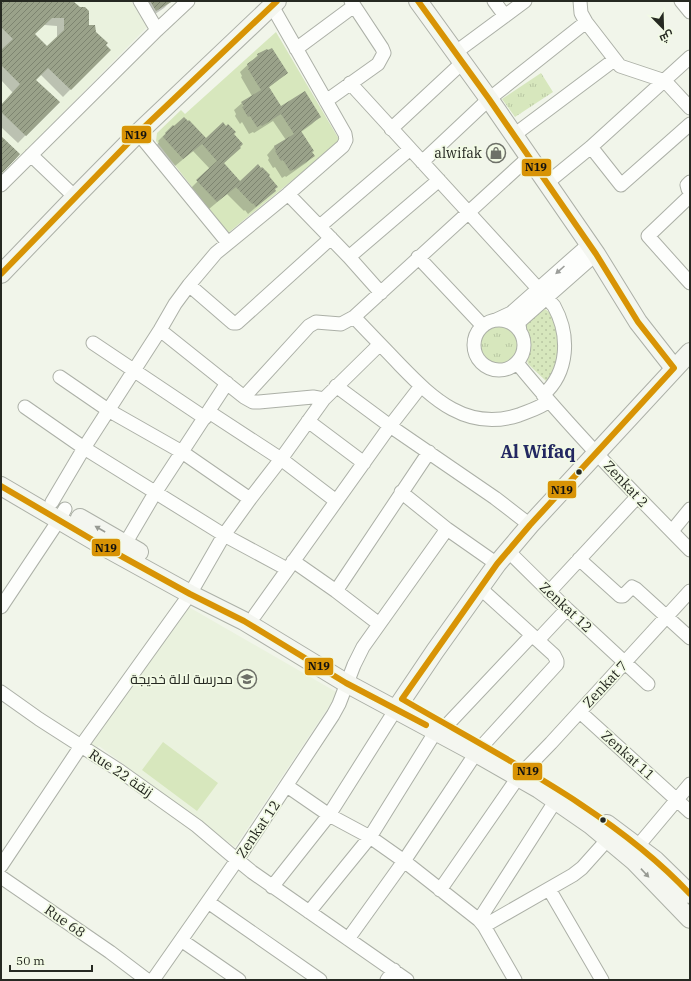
<svg xmlns="http://www.w3.org/2000/svg" width="691" height="981" font-family="'IBM Plex Serif',Cairo,serif">
	<style>
		.built { fill: #eaf2de }
		.grass { fill: url(#grass-dots) }
		.park { fill: url(#park-tufts) }
		.garden { fill: #d7e7bd }
		.shadow { fill: #0003; fill-rule: evenodd }
		.building { fill: url(#building-hatch); fill-rule: evenodd }
		.lines { fill: none; stroke-linecap: round; stroke-linejoin: round }
		.street-casing { stroke: #acb0a7; stroke-width: 15 }
		.secondary-casing { stroke: #acb0a7; stroke-width: 20 }
		.street { stroke: #fdfefc; stroke-width: 13 }
		.secondary { stroke: #f4f6f0; stroke-width: 18 }
		.bus-1-casing { stroke: #f2fae5; stroke-width: 9 }
		.bus-1 { stroke: #d89305; stroke-width: 6 }
		.oneway { fill: #9c9e9a }
		.oneway2 { fill: #979a93 }
		.bus-dot { fill: #262922; stroke: #f2fae5; stroke-width: 1.5 }
		.labels { text-anchor: middle; stroke-width: 3.5; stroke-linejoin: round; paint-order: stroke }
		.poi-label { font-size: 14px; fill: #262922; stroke: #f2fae5; text-anchor: end }
		.street-label { font-size: 14px; fill: #262922; stroke: #f2fae5 }
		.district-label { font-size: 18px; font-weight: bold; fill: #222861; stroke: #f2fae5 }
		.line-badge { stroke: #f2fae5; stroke-width: 1.5 }
		.pale-badge-label { font-size: 11px; text-anchor: middle; font-weight: bold; fill: #111 }
	</style>
	<defs>
		<pattern id="grass-dots" width="8" height="8" patternUnits="userSpaceOnUse"><rect width="8" height="8" fill="#d7e7bd"/><path d="M2 2h.1M6 6h.1" fill="none" stroke="#b8c6a2" stroke-width="1.8" stroke-linecap="round"/></pattern>
		<pattern id="park-tufts" width="24" height="20" patternUnits="userSpaceOnUse"><rect width="24" height="20" fill="#d7e7bd"/><path d="M3 7l-1-3M5 7V3M7 7l1-3M15 17l-1-3M17 17v-4M19 17l1-3" fill="none" stroke="#b8c6a2"/></pattern>
		<pattern id="building-hatch" width="6" height="6" patternUnits="userSpaceOnUse"><rect width="6" height="6" fill="#9aa28a"/><path d="M-1 1l2-2M0 6l6-6M5 7l2-2" fill="none" stroke="#7d8470"/></pattern>
	</defs>
	<rect width="100%" height="100%" fill="#f1f5ea"/>
	<!-- built -->
	<path class="built" d="M 1,1 L 131,1 L 147,27 L 1,176 Z
		M 187,606 L 338,693 L 235,847 L 99,746 L 96,749 L 90,745 Z"/>
	<!-- grass -->
	<path class="grass" d="M 545,309 C 564,321 561,366 546,381 L 528,364 L 527,360 L 530,343 L 525,325 L 526,323 L 542,310 Z"/>
	<!-- park -->
	<path class="park" d="M 541,73 L 553,92 L 515,117 L 502,99 Z
		M478 345a21 21 0 1 1 42 0a21 21 0 1 1-42 0Z"/>
	<!-- garden -->
	<path class="garden" d="M 276,32 L 340,141 L 228,233 L 156,141 L 157,133 L 181,110 L 185,114 Z
		M 163,742 L 218,783 L 197,811 L 142,770 Z"/>
	<!-- shadow -->
	<path class="shadow" d="M 6,1 L 73,1 L 88,26 L 109,50 L 63,97 L 40,74 L 35,80 L 58,102 L 18,143 L 1,127 L 1,106 L 13,93 L 1,80 L 1,4 ZM 44,25 L 57,26 L 57,38 L 47,47 L 34,34 Z
		M 138,1 L 171,1 L 164,8 L 149,18 Z
		M 258,55 L 287,73 L 268,88 L 281,108 L 319,117 L 312,124 L 301,132 L 314,156 L 306,163 L 286,177 L 285,176 L 282,178 L 275,167 L 273,168 L 268,160 L 269,158 L 267,155 L 274,147 L 286,140 L 273,121 L 254,133 L 253,132 L 249,134 L 242,122 L 240,124 L 235,116 L 236,114 L 234,110 L 242,103 L 252,96 L 241,77 L 242,76 L 240,72 Z
		M 173,126 L 206,139 L 233,134 L 232,155 L 223,164 L 240,182 L 267,198 L 248,214 L 245,210 L 244,211 L 227,194 L 209,209 L 190,189 L 210,169 L 193,151 L 175,166 L 156,146 L 159,142 L 158,141 Z"/>
	<!-- building -->
	<path class="building" d="M 1,1 L 73,1 L 80,7 L 85,7 L 89,11 L 89,25 L 95,25 L 96,32 L 108,43 L 106,45 L 111,50 L 71,90 L 48,68 L 36,80 L 60,102 L 26,136 L 1,112 L 1,105 L 20,84 L 1,65 L 1,50 L 13,39 L 1,27 ZM 52,18 L 64,18 L 64,30 L 47,46 L 35,34 Z
		M 150,1 L 173,1 L 156,11 Z
		M 272,48 L 288,73 L 269,87 L 281,106 L 305,91 L 321,117 L 301,131 L 314,151 L 312,152 L 315,156 L 294,170 L 294,169 L 290,171 L 283,160 L 281,161 L 275,151 L 276,151 L 274,146 L 294,134 L 281,114 L 262,126 L 261,125 L 257,127 L 250,116 L 248,117 L 242,107 L 244,106 L 241,102 L 261,90 L 248,69 L 249,68 L 247,64 L 258,56 L 257,54 L 267,49 L 268,50 Z
		M 184,117 L 188,121 L 189,120 L 206,138 L 223,122 L 226,126 L 228,124 L 236,132 L 234,134 L 243,144 L 240,147 L 241,148 L 224,163 L 240,181 L 258,164 L 261,168 L 262,167 L 270,175 L 269,176 L 278,187 L 275,189 L 276,191 L 256,207 L 253,203 L 252,204 L 236,187 L 217,202 L 196,180 L 217,161 L 202,144 L 183,159 L 163,137 L 166,134 L 165,133 L 173,125 L 174,126 Z
		M 1,136 L 20,154 L 1,174 Z"/>
	<g class="lines">
		<defs>
			<path id="street" d="M 140,1 L 157,30
				M 494,1 L 505,16
				M 580,1 L 581,13 L 586,22 L 620,66 L 665,81 L 690,108
				M 681,1 L 690,12
				M 296,49 L 354,6
				M 456,52 L 525,1
				M 350,83 L 554,306 C 570,335 569,372 543,395
				M 326,101 L 378,64 L 384,53 L 382,48 L 351,1
				M 391,129 L 463,62
				M 138,133 L 228,243
				M 514,135 L 614,60
				M 591,147 L 621,185 L 690,124
				M 31,155 L 75,197
				M 422,162 L 489,99 L 586,22
				M 690,182 L 687,185 L 688,189 L 690,192
				M 547,183 L 591,147 L 690,57
				M 1,185 L 157,30 L 188,1
				M 288,194 L 349,257 L 381,293
				M 690,196 L 648,236 L 690,283
				M 320,226 L 410,149
				M 349,257 L 439,180
				M 418,257 L 483,326
				M 189,285 L 233,323 L 237,323 L 331,238
				M 354,317 C 369,333 385,349 400,365 C 433,399 467,432 519,415 C 529,411 540,408 549,401
				M474 345a25 25 0 1 1 50 0a25 25 0 1 1-50 0Z
				M 496,320 L 511,313 L 589,244
				M 160,330 L 244,397 L 253,402 L 259,402 L 313,397 L 324,399
				M 520,331 L 519,325 L 520,321 L 596,254
				M 93,343 L 205,418
				M 517,363 C 571,429 630,489 690,550
				M 60,377 L 108,410 L 182,452 L 250,499
				M 336,386 L 390,426 L 495,498 L 530,525
				M 244,397 L 309,326 L 316,322 L 341,324 L 354,317 L 528,158
				M 25,407 L 84,448 L 224,535 L 287,569
				M 209,412 L 281,459 L 336,501
				M 308,421 L 364,463
				M 401,492 L 447,529 L 497,564
				M 52,502 L 84,448 L 160,330 L 175,304 L 189,285 L 216,253 L 288,194 L 343,146 L 346,140 L 345,134 L 272,6
				M 672,531 L 690,509
				M 125,544 L 155,493 L 227,383
				M 508,551 L 567,609 L 648,684
				M 579,559 L 620,596 L 623,596 L 632,587 L 636,589 L 690,638
				M 293,561 L 336,591 L 379,624
				M 480,588 L 554,655 L 557,661 L 557,664 L 483,745
				M 336,591 L 429,452
				M 549,592 L 637,497
				M 1,607 L 59,520 L 65,509
				M 255,615 L 390,426 L 421,386
				M 538,640 L 567,609
				M 1,692 L 39,719 L 120,771 L 197,826 L 230,854 L 252,872 L 407,980
				M 580,712 L 690,812
				M 447,725 L 532,635
				M 287,786 L 329,815 L 370,837 L 404,861 L 479,920 L 484,926 L 515,980
				M 632,853 L 690,784
				M 1,866 L 81,746 L 190,594 L 224,535 L 250,499 L 281,459 L 324,399 L 380,344
				M 1,877 L 110,952 L 147,980
				M 272,887 L 329,815 L 396,709
				M 549,889 L 602,980
				M 440,890 L 519,776 L 551,743 L 690,591
				M 208,902 L 320,980
				M 309,912 L 370,837 L 436,731
				M 479,920 L 556,800
				M 484,926 L 573,875 L 582,868 L 608,839
				M 348,939 L 404,861 L 476,753
				M 181,940 L 239,980
				M 153,980 L 237,860 L 333,715 L 339,704 L 354,665 L 363,647 L 447,529
				M 387,980 L 394,970"/>
			<path id="secondary" d="M 418,1 L 489,99 L 596,254 L 638,322 L 674,368
				M 1,274 L 75,197 L 138,133 L 277,1
				M 1,486 L 103,546 L 190,594 L 244,621 L 346,683 L 476,753 L 539,789 L 591,825 L 634,861 L 690,919
				M 80,518 L 139,552
				M 396,709 L 435,651 L 497,564 L 530,525 L 690,352
				M 607,824 L 655,860 L 690,894"/>
		</defs>
		<!-- street casing -->
		<use href="#street" class="street-casing"/>
		<!-- secondary casing -->
		<use href="#secondary" class="secondary-casing"/>
		<!-- street -->
		<use href="#street" class="street"/>
		<!-- secondary -->
		<use href="#secondary" class="secondary"/>
		<defs>
			<path id="bus-1" d="M 418,1 L 489,99 L 596,254 L 638,322 L 674,368 L 530,525 L 497,564 L 402,699 C 498,755 614,812 690,894
				M 1,274 L 138,133 L 277,1
				M 1,486 L 103,546 L 190,594 L 244,621 L 346,683 L 426,725"/>
		</defs>
		<!-- bus-1 casing -->
		<use href="#bus-1" class="bus-1-casing"/>
		<!-- bus-1 -->
		<use href="#bus-1" class="bus-1"/>
	</g>
	<!-- one-way arrows -->
	<defs><path id="oneway-solid" d="M-6-.8H1V-3.2L6.5 0L1 3.2V.8H-6Z"/></defs>
	<use class="oneway" href="#oneway-solid" transform="translate(560 270) rotate(138)"/>
	<g class="oneway2">
		<use href="#oneway-solid" transform="translate(100 529) rotate(-150)"/>
		<use href="#oneway-solid" transform="translate(645 873) rotate(47)"/>
	</g>
	<!-- icons -->
	<defs>
		<symbol id="shop-ring" viewBox="-11 -11 22 22"><circle r="9.5" fill="#f2fae5" stroke="#6d7068" stroke-width="1.5"/><path d="M-5-2.5h2.3a2.7 3.5 0 0 1 5.4 0H5L5.5 6h-11ZM-1.5-2.5h3a1.5 2.3 0 0 0-3 0Z" fill="#6d7068"/></symbol>
		<symbol id="school-ring" viewBox="-11 -11 22 22"><circle r="9.5" fill="#f2fae5" stroke="#6d7068" stroke-width="1.5"/><path d="M0-5L7-2L0 1L-7-2ZM-4 1L0 2.5L4 1V4Q0 6-4 4Z" fill="#6d7068"/></symbol>
	</defs>
	<g fill-rule="evenodd">
		<use href="#shop-ring" x="485" y="142" width="22" height="22"/>
		<use href="#school-ring" x="236" y="668" width="22" height="22"/>
	</g>
	<!-- markers -->
	<g class="bus-dot">
		<circle cx="579" cy="472" r="3.5"/>
		<circle cx="603" cy="820" r="3.5"/>
	</g>
	<g class="labels">
		<!-- poi labels -->
		<g class="poi-label">
			<text x="482" y="158">alwifak</text>
			<text x="233" y="684">مدرسة لالة خديجة</text>
		</g>
		<!-- street labels -->
		<g class="street-label">
			<text transform="translate(626 484) rotate(47)" y="5">Zenkat 2</text>
			<text transform="translate(566 607) rotate(43)" y="5">Zenkat 12</text>
			<text transform="translate(605 684) rotate(-47)" y="5">Zenkat 7</text>
			<text transform="translate(628 755) rotate(42)" y="5">Zenkat 11</text>
			<text transform="translate(121 773) rotate(34)" y="5">Rue 22 زنقة</text>
			<text transform="translate(258 829) rotate(-56)" y="5">Zenkat 12</text>
			<text transform="translate(65 921) rotate(35)" y="5">Rue 68</text>
		</g>
		<!-- district labels -->
		<g class="district-label">
			<text x="538" y="458">Al Wifaq</text>
		</g>
	</g>
	<g class="line-badge">
		<rect x="121" y="125" width="31" height="19" rx="4" fill="#d89305"/>
		<rect x="521" y="158" width="31" height="19" rx="4" fill="#d89305"/>
		<rect x="547" y="480" width="30" height="19" rx="4" fill="#d89305"/>
		<rect x="91" y="538" width="30" height="19" rx="4" fill="#d89305"/>
		<rect x="304" y="657" width="30" height="19" rx="4" fill="#d89305"/>
		<rect x="512" y="762" width="31" height="19" rx="4" fill="#d89305"/>
	</g>
	<g class="pale-badge-label">
		<text x="136" y="139">N19</text>
		<text x="536" y="171">N19</text>
		<text x="562" y="494">N19</text>
		<text x="106" y="552">N19</text>
		<text x="319" y="670">N19</text>
		<text x="528" y="775">N19</text>
	</g>
	<!-- border -->
	<rect width="691" height="981" fill="none" stroke="#262922" stroke-width="4"/>
	<!-- north arrow -->
	<g transform="translate(663 28) rotate(157)" stroke="#f2fae5" stroke-width="3" paint-order="stroke">
	<path d="M0-3L7 15L0 10L-7 15Z" fill="#262922"/>
	<text y="-6" font-size="11" font-weight="bold" text-anchor="middle" fill="#262922">ش</text>
	</g>
	<!-- scale -->
	<path d="M10 965v6h82v-6" fill="none" stroke="#262922" stroke-width="2"/>
	<text x="16" y="965" font-size="12" fill="#262922" stroke="#f2fae5" stroke-width="3" paint-order="stroke">50 m</text>
</svg>
